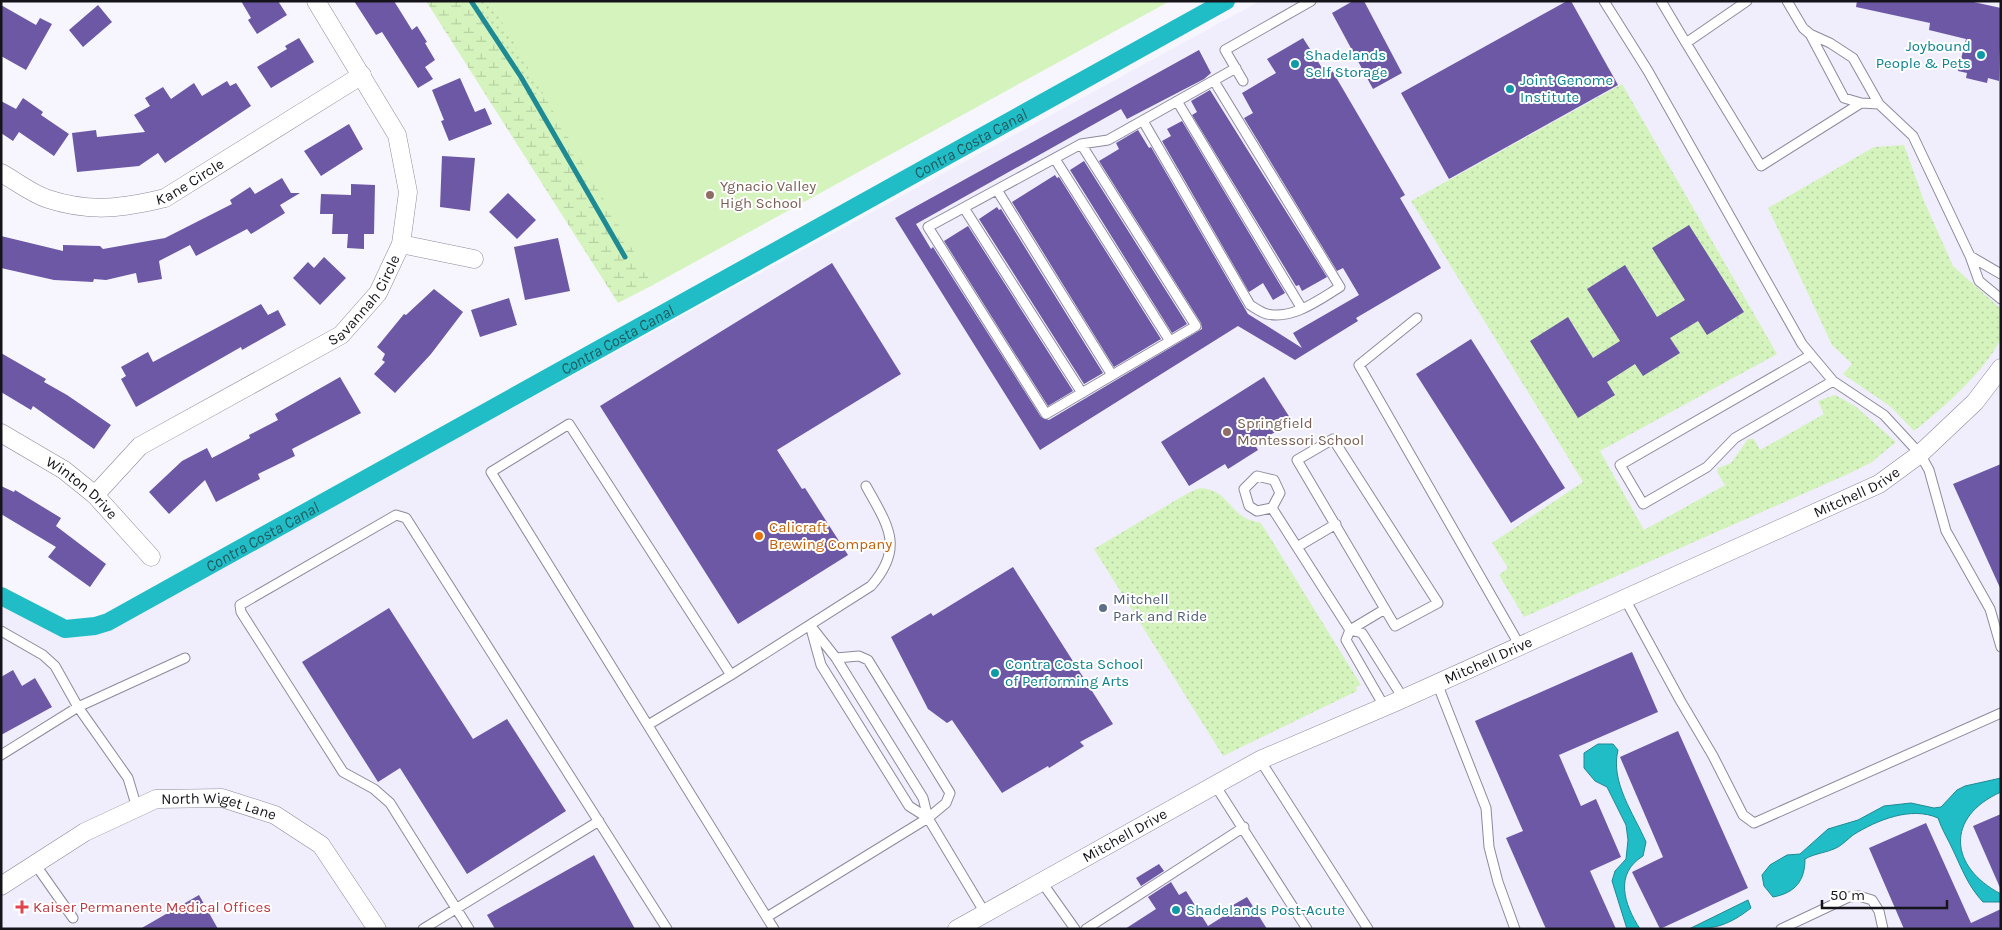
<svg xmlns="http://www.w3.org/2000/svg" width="2002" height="930" font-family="Karla,sans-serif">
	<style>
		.built { fill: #f0edfd }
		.grass { fill: url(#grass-dots) }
		.wetland { fill: url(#wetland-marsh) }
		.pitch { fill: #d5f4bd }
		.water { fill: #21bdc7; stroke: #1e8a93 }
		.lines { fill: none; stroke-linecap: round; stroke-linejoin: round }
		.stream { stroke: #1e8a93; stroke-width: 5 }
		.canal { stroke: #21bdc7; stroke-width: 18 }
		.building { fill: #6c58a5 }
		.service-casing { stroke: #8d8a9c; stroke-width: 11 }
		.minor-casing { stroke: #8d8a9c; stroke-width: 19 }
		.service { stroke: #fff; stroke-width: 9 }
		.minor { stroke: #fff; stroke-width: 18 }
		.culture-dot { fill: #0f9aa8; stroke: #fff; stroke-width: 2 }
		.education-dot { fill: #8d6e63; stroke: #fff; stroke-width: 2 }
		.food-dot { fill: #e8710a; stroke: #fff; stroke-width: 2 }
		.service-dot { fill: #5c6f8a; stroke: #fff; stroke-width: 2 }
		.health-dot { fill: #e0444e; stroke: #fff; stroke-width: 2 }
		.labels { text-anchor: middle; stroke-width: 4; stroke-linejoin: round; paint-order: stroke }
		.culture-label { font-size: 15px; fill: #0d838f; stroke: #fff; text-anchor: start }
		.street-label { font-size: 15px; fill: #16141b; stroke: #fff }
		.education-label { font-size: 15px; fill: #785e54; stroke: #fff; text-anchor: start }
		.food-label { font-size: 15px; fill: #c56008; stroke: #fff; text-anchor: start }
		.service-label { font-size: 15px; fill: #4e5e75; stroke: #fff; text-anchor: start }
		.health-label { font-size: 15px; fill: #be3a42; stroke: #fff; text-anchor: start }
		.water-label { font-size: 16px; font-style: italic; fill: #205a5e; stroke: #fff }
	</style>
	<defs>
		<pattern id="grass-dots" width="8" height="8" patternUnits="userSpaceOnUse" patternTransform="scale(1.25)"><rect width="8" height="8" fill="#d5f4bd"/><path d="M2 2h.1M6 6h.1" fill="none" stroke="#b6d0a2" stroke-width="1.8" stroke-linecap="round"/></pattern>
		<pattern id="wetland-marsh" width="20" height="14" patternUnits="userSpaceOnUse" patternTransform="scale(1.25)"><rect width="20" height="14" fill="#d5f4bd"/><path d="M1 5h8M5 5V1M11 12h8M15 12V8" fill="none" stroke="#b6d0a2"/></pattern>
	</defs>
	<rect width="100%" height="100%" fill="#f7f6fe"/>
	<!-- built -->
	<path class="built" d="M 1260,1 L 2001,1 L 2001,929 L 1,929 L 1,603 L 50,631 L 63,635 L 90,634 L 109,628 Z"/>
	<!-- grass -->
	<path class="grass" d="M 474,1 L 490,1 L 551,104 L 521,77 Z
		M 1622,84 L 1777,354 L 1600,451 L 1644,530 L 1725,485 L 1717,472 L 1718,468 L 1731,463 L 1748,439 L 1754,439 L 1760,450 L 1824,414 L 1818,401 L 1835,395 L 1855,406 L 1896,442 L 1872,462 L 1848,474 L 1524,617 L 1499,575 L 1508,568 L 1492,543 L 1583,482 L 1411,201 Z
		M 1904,145 L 1924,201 L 1953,266 L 2001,309 C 2001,318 2002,333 2000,340 C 1987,369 1939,412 1914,431 L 1891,407 L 1843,374 L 1852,364 L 1832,345 L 1768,208 L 1874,147 Z
		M 1200,488 C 1224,490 1226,504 1242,516 C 1247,520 1255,521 1261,523 L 1361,685 L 1356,687 L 1357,691 L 1223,756 L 1094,549 L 1188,493 Z"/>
	<!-- wetland -->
	<path class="wetland" d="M 426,1 L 474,1 L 521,77 L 551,104 L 653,285 L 618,303 Z"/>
	<!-- pitch -->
	<path class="pitch" d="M 490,1 L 1170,1 L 653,285 Z"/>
	<!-- water -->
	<path class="water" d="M 1598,744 L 1613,744 L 1618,750 C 1610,782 1634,814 1646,842 L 1643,856 C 1614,874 1624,904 1640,929 L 1627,929 L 1612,881 L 1615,871 L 1626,859 L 1628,840 L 1626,825 L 1607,787 L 1595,781 L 1584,768 L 1584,753 Z
		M 2001,778 L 2001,792 C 1945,817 1949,867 2001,894 L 2001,902 L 1983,902 C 1968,886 1962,869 1953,850 C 1948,839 1942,830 1938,818 C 1911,806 1877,820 1853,835 C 1848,839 1843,844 1838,847 C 1827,853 1815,853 1805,859 C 1805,881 1795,893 1773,897 L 1764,886 L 1762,875 L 1770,865 L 1787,855 L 1800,854 L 1828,829 L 1858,820 L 1884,806 L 1911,803 L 1934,808 L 1941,807 L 1957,790 L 1965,786 Z
		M 1748,900 L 1751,908 C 1729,925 1716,929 1689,929 Z"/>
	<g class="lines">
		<!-- stream -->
		<path class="stream" d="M 471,1 L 521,77 L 625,257"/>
		<!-- canal -->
		<path class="canal" id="s1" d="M 1,596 L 65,629 L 95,626 L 108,622 L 1226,1"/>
	</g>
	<!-- building -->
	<path class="building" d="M 241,1 L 278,1 L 287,15 L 257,34 L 248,20 L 251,18 Z
		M 354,1 L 394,1 L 412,30 L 417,26 L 427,42 L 425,43 L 435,60 L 425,67 L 433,79 L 418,88 L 382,32 L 376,35 Z
		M 1353,1 L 1364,1 L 1402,73 L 1373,89 L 1332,13 Z
		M 1567,1 L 1571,1 L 1618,85 L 1449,179 L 1401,93 Z
		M 1857,1 L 1969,1 L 2001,8 L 1999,81 L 1988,78 L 1987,83 L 1966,78 L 1967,73 L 1958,71 L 1966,39 L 1929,30 L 1930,23 L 1856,7 Z
		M 1,5 L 36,25 L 40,18 L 52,24 L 26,70 L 1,56 Z
		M 98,5 L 112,22 L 83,47 L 69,30 Z
		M 299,38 L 314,62 L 271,88 L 257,67 L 287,49 L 285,46 Z
		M 1303,38 L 1324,71 L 1330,67 L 1405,195 L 1400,198 L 1441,268 L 1356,318 L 1358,321 L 1295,360 L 1238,326 L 1040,450 L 895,218 L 1199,50 L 1211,73 L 1204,79 L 1127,119 L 1121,109 L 916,224 L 931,249 L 933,247 L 1041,417 L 1049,420 L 1202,329 L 1201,323 L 1099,161 L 1119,149 L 1116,143 L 1138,130 L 1149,148 L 1151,147 L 1248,314 L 1302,348 L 1293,333 L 1359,295 L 1343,268 L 1337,271 L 1244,118 L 1253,113 L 1242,93 L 1276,73 L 1267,59 Z
		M 460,78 L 475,112 L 485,108 L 492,124 L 449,141 L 441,121 L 444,120 L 432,90 Z
		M 227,81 L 230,86 L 236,83 L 251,106 L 165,163 L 158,153 L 139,166 L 77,172 L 72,133 L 96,130 L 97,137 L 145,132 L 134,115 L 150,106 L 145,98 L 163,87 L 171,99 L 194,83 L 202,96 Z
		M 1210,90 L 1327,277 L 1302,291 L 1299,285 L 1296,286 L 1192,115 L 1197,112 L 1191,101 Z
		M 23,98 L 43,112 L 41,115 L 69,134 L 54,156 L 19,132 L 13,141 L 1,133 L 1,101 L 16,109 Z
		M 1182,121 L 1285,293 L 1273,300 L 1263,283 L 1249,292 L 1162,141 L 1171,136 L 1167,129 Z
		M 349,124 L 363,149 L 321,176 L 304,151 Z
		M 442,156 L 475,158 L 470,211 L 440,207 Z
		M 1084,161 L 1187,324 L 1172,333 L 1070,170 Z
		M 1055,175 L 1057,178 L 1059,177 L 1161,339 L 1114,367 L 1012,202 Z
		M 282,178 L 291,193 L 300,193 L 280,205 L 285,213 L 251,234 L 247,229 L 196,256 L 190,245 L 159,261 L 162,279 L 138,283 L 136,273 L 106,280 L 94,279 L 93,282 L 54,280 L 1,268 L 1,236 L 63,251 L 63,245 L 100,246 L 103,249 L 165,238 L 232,204 L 230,200 L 250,187 L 255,194 Z
		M 351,184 L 375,185 L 374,234 L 364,234 L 364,249 L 347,248 L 348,234 L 332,234 L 333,214 L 320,214 L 321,194 L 351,195 Z
		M 508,193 L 536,220 L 517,239 L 489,212 Z
		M 997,207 L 999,210 L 1001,209 L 1103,373 L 1084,384 L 979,219 Z
		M 1689,225 L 1744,312 L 1707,335 L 1698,321 L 1670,338 L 1680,353 L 1643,376 L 1635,364 L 1607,382 L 1615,395 L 1578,418 L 1530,341 L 1568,317 L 1593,358 L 1620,341 L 1587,289 L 1625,265 L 1657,317 L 1685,300 L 1652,248 Z
		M 968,226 L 1073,391 L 1048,406 L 944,241 Z
		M 558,238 L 570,291 L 525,300 L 514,247 Z
		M 324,257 L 346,278 L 320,305 L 293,278 L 308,262 L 314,268 Z
		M 832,263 L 901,374 L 777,450 L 802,489 L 805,488 L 848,555 L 738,624 L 600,406 Z
		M 434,289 L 463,312 L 431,354 L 395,393 L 374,374 L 385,362 L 382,360 L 385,354 L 377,347 L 404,314 L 406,315 Z
		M 509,298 L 517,325 L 480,337 L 471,310 Z
		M 261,304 L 268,315 L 278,310 L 286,325 L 242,350 L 241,347 L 136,407 L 121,379 L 126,376 L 121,367 L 148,352 L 153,362 Z
		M 1471,339 L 1565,488 L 1511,523 L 1416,374 Z
		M 1,353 L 46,379 L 44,382 L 67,395 L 111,425 L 94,449 L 33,406 L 31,410 L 1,392 Z
		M 340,377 L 361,413 L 292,449 L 295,456 L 258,474 L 260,479 L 216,502 L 205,480 L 169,514 L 149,492 L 182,461 L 207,448 L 212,458 L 250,438 L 249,435 L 278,420 L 275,414 Z
		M 1264,377 L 1292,421 L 1255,445 L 1258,450 L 1228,469 L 1225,464 L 1189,486 L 1161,442 Z
		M 2001,464 L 2001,590 L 1953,484 Z
		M 1,486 L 14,492 L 15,490 L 61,518 L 56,526 L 106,564 L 90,587 L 48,557 L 56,547 L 1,514 Z
		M 1013,567 L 1113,724 L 1080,742 L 1084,746 L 1049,768 L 1048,766 L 1002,793 L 952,720 L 947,723 L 928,709 L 891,637 L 931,613 L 933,616 Z
		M 389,608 L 473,739 L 507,719 L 566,811 L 467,874 L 400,768 L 378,782 L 302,662 Z
		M 1632,652 L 1658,712 L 1559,755 L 1581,806 L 1596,799 L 1621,857 L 1590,871 L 1616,929 L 1546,929 L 1506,838 L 1523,831 L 1475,721 Z
		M 13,670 L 22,686 L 35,678 L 52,707 L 1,735 L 1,677 Z
		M 1678,731 L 1748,888 L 1660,929 L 1632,872 L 1663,857 L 1620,757 Z
		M 2001,814 L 2001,890 L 1973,826 Z
		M 1926,823 L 1971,923 L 2001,909 L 2001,929 L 1904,929 L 1869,848 Z
		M 594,855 L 635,929 L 495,929 L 487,915 Z
		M 1159,864 L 1164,871 L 1141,886 L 1136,878 Z
		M 1171,882 L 1179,895 L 1186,891 L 1208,926 L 1235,909 L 1233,905 L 1247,897 L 1267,929 L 1125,929 L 1156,909 L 1148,897 Z
		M 199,895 L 218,929 L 140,929 Z"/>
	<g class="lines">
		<defs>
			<path id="service" d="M 1604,1 L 1648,71 L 1802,344 L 1833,381 L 1884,415 L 1920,454 L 1929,470 L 1946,531 L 1990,609 L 2001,647
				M 1661,1 L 1686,43
				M 1747,1 L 1686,43 L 1761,166 L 1861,103
				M 1787,1 L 1803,28 L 1810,34 L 1844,98 L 1861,103 L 1879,104 L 1913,136 L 1970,256 L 1979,281 L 2001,299
				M 1810,34 L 1830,43 L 1853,58 L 1879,104
				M 1243,81 L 1225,50 L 1311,1
				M 1177,101 L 1302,309
				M 1143,121 L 1250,305 C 1255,308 1262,313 1267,314 C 1293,320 1320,299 1340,287 L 1214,81
				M 1081,144 L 1196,326 L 1046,414 L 928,227 L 1081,144 L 1108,140 L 1236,68
				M 1055,159 L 1170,341
				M 997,190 L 1112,375
				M 964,208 L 1082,393
				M 1970,256 L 2001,274
				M 1417,318 L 1359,365 L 1520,646
				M 1811,355 L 1620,465 L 1643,504 L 1707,467 L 1735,438 L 1833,381
				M 1333,439 L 1438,603 L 1395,626 L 1297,460 Z
				M 1257,476 L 1274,480 L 1280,493 L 1272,508 L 1257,511 L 1249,506 L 1244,489 Z
				M 1272,508 L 1350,630 L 1385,609
				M 1297,547 L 1336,524
				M 1625,599 L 1680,700 L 1713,756 L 1743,815 L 1754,823 L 2001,713
				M 810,625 L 836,658 L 923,798 L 928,818 L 909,806 L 821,665 Z
				M 1,631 L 43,655 L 55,666 L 78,707 L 128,778 L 137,808
				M 836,658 L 859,656 L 868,660 L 950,793 L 946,803 L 928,818
				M 731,675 L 569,424 L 491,472 L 774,929
				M 1437,683 L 1486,808 L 1489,847 L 1498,882 L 1515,929
				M 1384,706 L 1346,640 L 1350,630 L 1362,633 L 1403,698
				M 648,725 L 731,675 L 871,586 C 905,547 888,526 866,486
				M 1,755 L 78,707 L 185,658
				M 1260,760 L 1368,929
				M 1215,785 L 1307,929
				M 35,864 L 73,918
				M 1041,881 L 1075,929
				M 767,917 L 928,818 L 985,913
				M 423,929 L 599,821
				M 469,929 L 390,803 L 374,789 L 343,772 L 241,612 L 240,605 L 396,515 L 406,518 L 667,929
				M 1086,929 L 1244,827
				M 1781,929 L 1849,897 L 1859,896 L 1872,900 L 1879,911 L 1883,929"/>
			<g id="minor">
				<path id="s2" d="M 1,173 C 16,181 32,194 48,199 C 91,213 124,208 165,198 L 362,75"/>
				<path d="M 401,244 L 474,259"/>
				<path id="s3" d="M 1,433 L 64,470 L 95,495 L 151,557"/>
				<path id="s4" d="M 95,495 L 140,446 L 341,335 L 378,293 L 401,244 L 408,192 L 397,135 L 316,1"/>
				<path id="s5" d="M 1,886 L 85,832 L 156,799 L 222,798 L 275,815 L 321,845 L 377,929"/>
				<path id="s6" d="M 957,929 L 1260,760 L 1398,701 L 1879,484 L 1920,454 L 1975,402 L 2001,368"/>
			</g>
		</defs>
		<!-- service casing -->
		<use href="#service" class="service-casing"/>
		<!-- minor casing -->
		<use href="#minor" class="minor-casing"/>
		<!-- service -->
		<use href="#service" class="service"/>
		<!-- minor -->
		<use href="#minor" class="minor"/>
	</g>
	<!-- markers -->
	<g class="culture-dot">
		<circle cx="1981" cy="55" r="5"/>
		<circle cx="1295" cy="64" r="5"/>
		<circle cx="1510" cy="89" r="5"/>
		<circle cx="995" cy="673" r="5"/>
		<circle cx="1176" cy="910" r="5"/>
	</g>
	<g class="education-dot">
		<circle cx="710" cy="195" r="5"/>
		<circle cx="1227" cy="432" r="5"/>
	</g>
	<circle class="food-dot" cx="759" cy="536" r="5"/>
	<circle class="service-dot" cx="1103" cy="608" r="5"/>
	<path class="health-dot" d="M19.5 899.5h5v5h5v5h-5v5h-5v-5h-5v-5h5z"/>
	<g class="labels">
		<!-- culture labels -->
		<g class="culture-label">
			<text x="1971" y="51" text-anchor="end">Joybound<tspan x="1971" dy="17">People &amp; Pets</tspan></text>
			<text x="1305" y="60">Shadelands<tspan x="1305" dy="17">Self Storage</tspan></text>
			<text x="1520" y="85">Joint Genome<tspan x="1520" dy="17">Institute</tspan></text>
			<text x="1005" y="669">Contra Costa School<tspan x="1005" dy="17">of Performing Arts</tspan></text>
			<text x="1186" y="915">Shadelands Post-Acute</text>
		</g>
		<!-- street labels -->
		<g class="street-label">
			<text dy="5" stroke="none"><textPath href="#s2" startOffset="202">Kane Circle</textPath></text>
			<text dy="5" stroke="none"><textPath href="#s4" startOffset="338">Savannah Circle</textPath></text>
			<text dy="5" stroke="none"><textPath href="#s3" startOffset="98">Winton Drive</textPath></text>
			<text dy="5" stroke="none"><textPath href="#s6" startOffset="1001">Mitchell Drive</textPath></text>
			<text dy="5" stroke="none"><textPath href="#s6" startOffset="596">Mitchell Drive</textPath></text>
			<text dy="5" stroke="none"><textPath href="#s5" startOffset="242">North Wiget Lane</textPath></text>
			<text dy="5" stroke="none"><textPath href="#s6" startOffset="192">Mitchell Drive</textPath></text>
		</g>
		<!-- education labels -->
		<g class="education-label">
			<text x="720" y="191">Ygnacio Valley<tspan x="720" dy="17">High School</tspan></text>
			<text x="1237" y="428">Springfield<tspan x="1237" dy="17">Montessori School</tspan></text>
		</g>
		<!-- food labels -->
		<g class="food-label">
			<text x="769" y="532">Calicraft<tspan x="769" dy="17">Brewing Company</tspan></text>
		</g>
		<!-- service labels -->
		<g class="service-label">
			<text x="1113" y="604">Mitchell<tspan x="1113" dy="17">Park and Ride</tspan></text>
		</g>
		<!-- health labels -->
		<g class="health-label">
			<text x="33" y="912">Kaiser Permanente Medical Offices</text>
		</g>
		<!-- water labels -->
		<g class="water-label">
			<text dy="6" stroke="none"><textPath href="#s1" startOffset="1102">Contra Costa Canal</textPath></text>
			<text dy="6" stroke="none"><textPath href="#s1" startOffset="698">Contra Costa Canal</textPath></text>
			<text dy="6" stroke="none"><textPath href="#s1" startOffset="292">Contra Costa Canal</textPath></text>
		</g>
	</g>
	<!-- border -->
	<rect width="2002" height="930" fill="none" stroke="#16141b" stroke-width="5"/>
	<!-- scale -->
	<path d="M1822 900v8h125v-8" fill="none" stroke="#16141b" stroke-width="2.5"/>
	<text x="1830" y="900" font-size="15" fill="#16141b" stroke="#ffffff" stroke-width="4" paint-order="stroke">50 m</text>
</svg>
